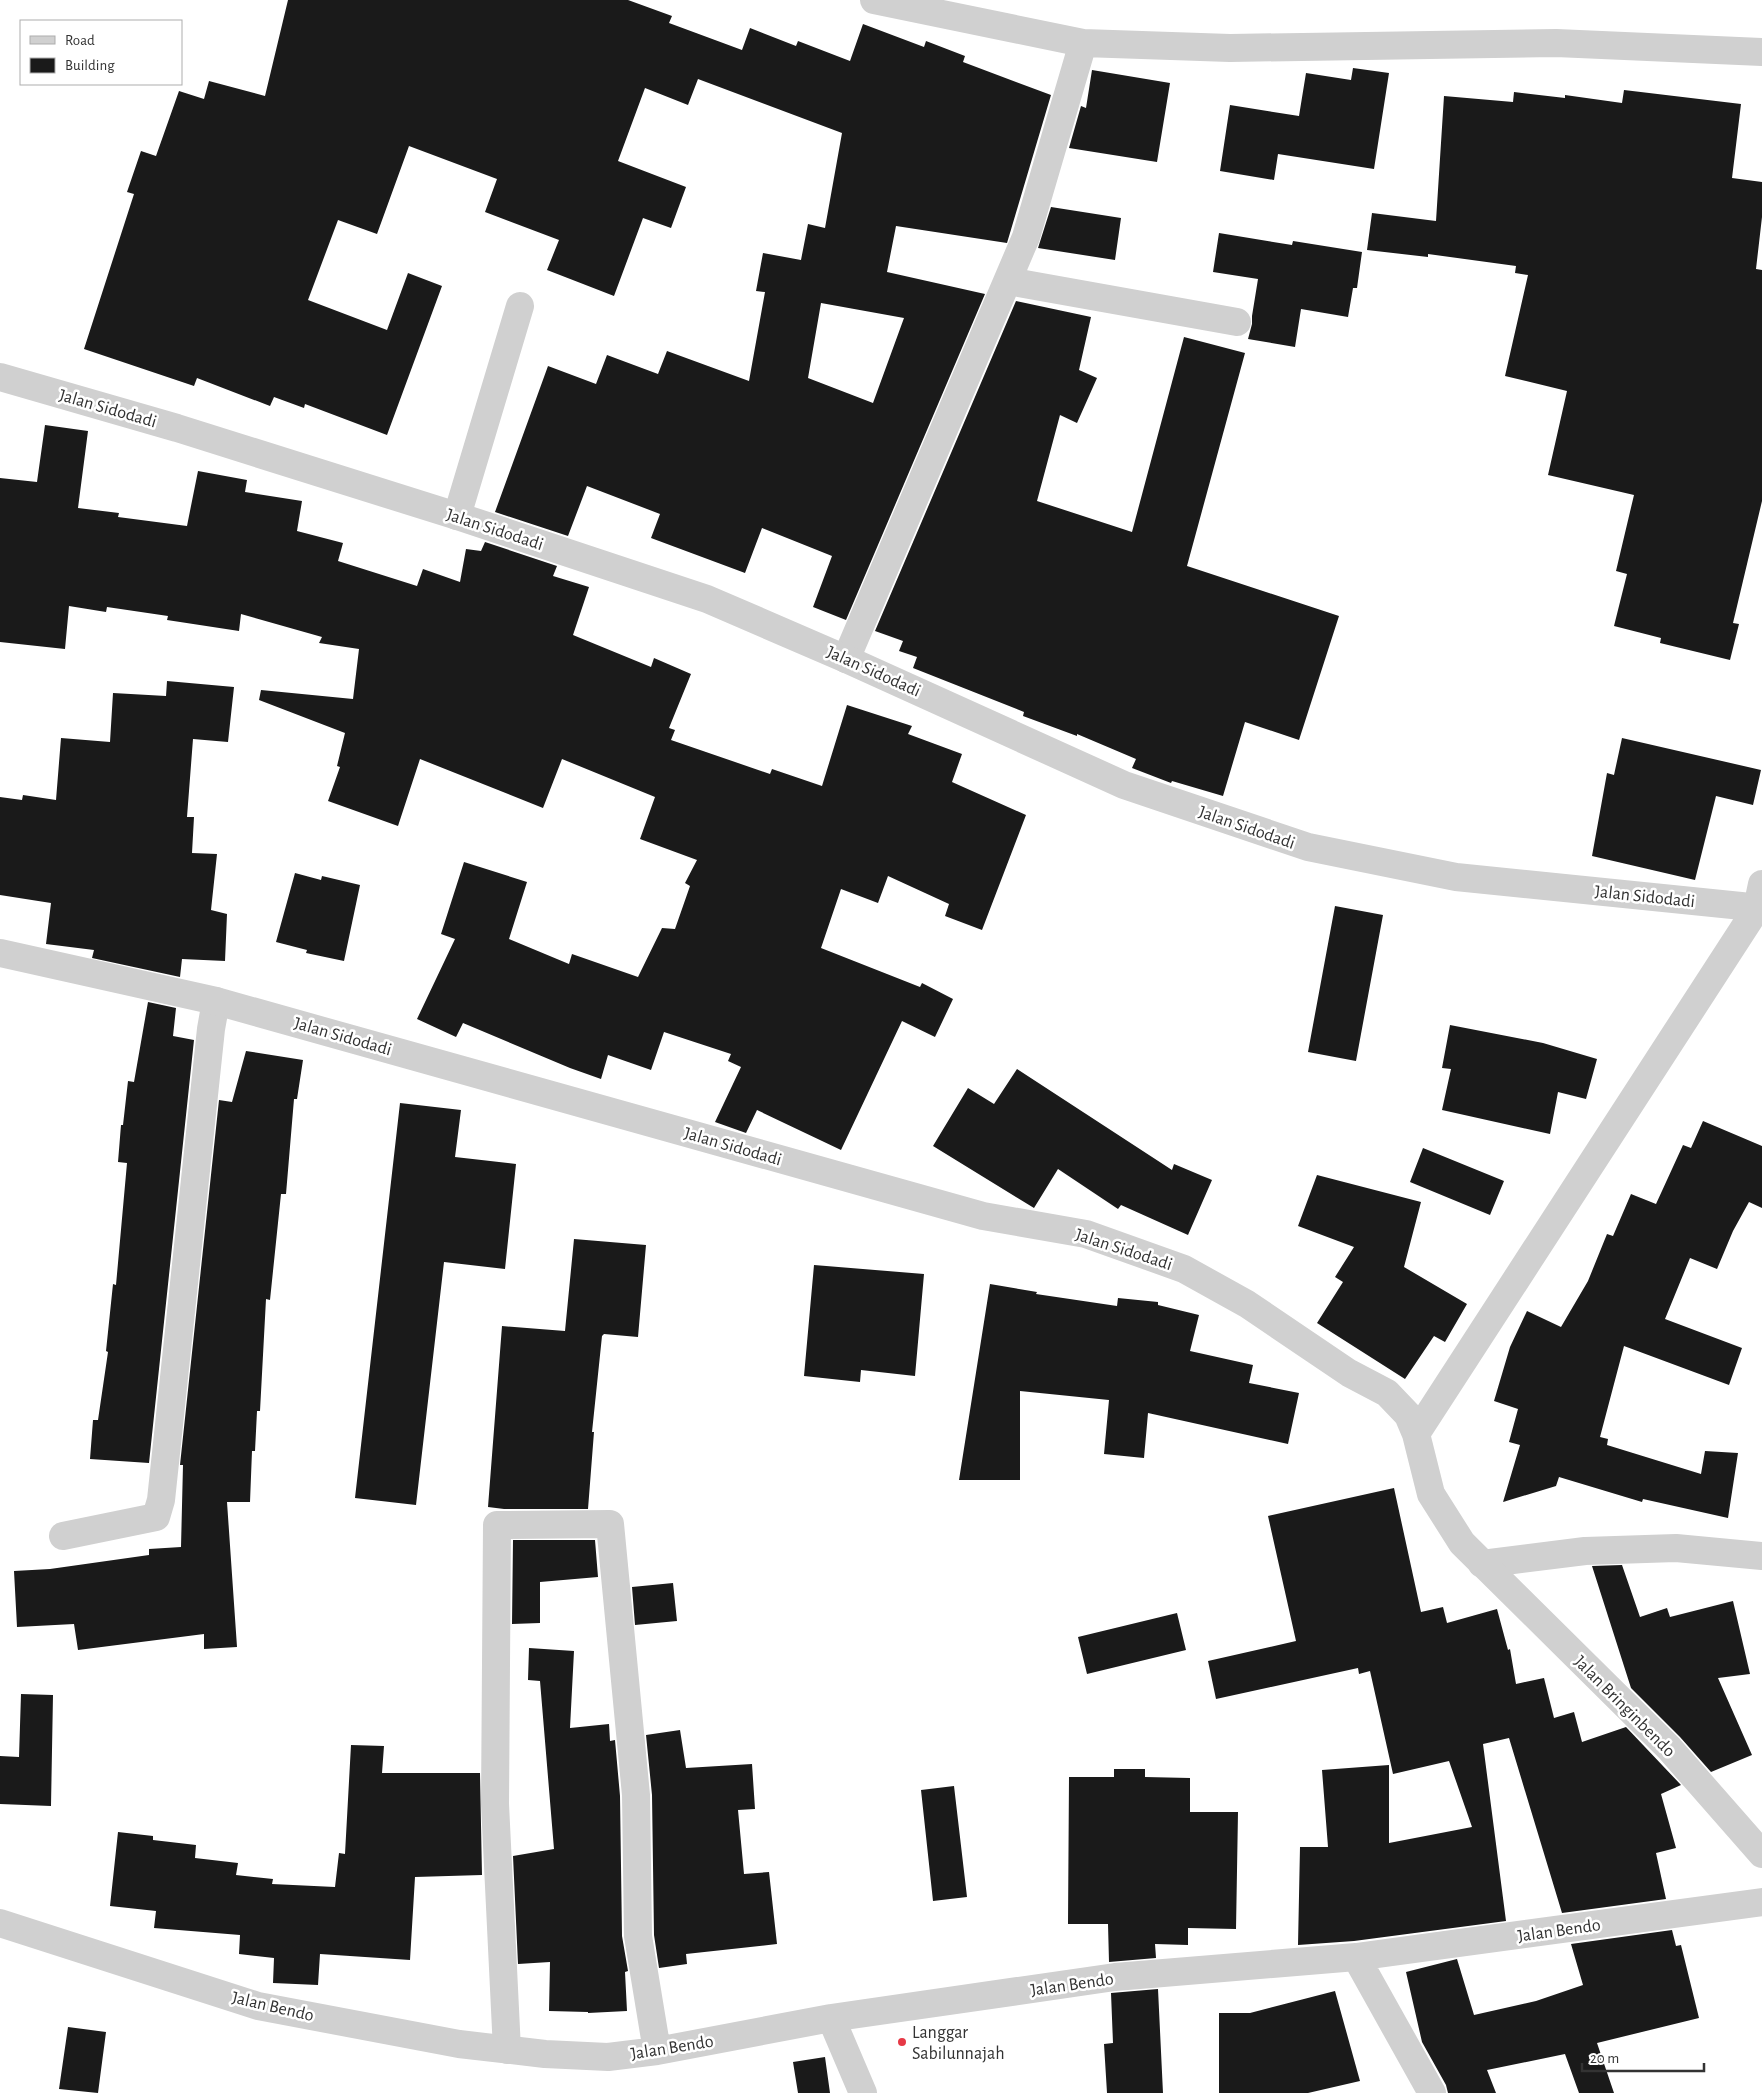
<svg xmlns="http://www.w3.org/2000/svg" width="1762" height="2093" font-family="'Alegreya Sans',sans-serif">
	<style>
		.building { fill: #1a1a1a; fill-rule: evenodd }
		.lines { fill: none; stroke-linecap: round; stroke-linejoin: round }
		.minor { stroke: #d0d0d0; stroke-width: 28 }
		.tertiary { stroke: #d0d0d0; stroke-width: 28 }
		.poi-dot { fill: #e63946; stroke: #fff; stroke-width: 2 }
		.labels { text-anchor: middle; stroke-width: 5; stroke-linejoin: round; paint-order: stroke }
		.street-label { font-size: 18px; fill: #333; stroke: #fff }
		.poi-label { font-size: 18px; fill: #333; stroke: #fff; text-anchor: start }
	</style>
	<rect width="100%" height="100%" fill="#fff"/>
	<!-- building -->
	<path class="building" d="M 288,0 L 628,0 L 672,16 L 669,23 L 742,50 L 750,28 L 796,46 L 798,41 L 850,61 L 863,24 L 924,47 L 926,41 L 965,56 L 963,62 L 1051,95 L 1007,243 L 896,226 L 887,272 L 985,294 L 846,620 L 813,607 L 832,556 L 762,528 L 745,573 L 651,538 L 660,514 L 587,486 L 568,536 L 495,512 L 548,366 L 596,384 L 607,355 L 658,374 L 667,351 L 749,381 L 765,292 L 756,291 L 763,253 L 801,260 L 808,224 L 825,228 L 842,133 L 698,79 L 688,105 L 645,88 L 618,161 L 686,187 L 671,228 L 643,218 L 614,296 L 547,270 L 559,240 L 485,212 L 497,179 L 409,146 L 377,234 L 338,220 L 308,300 L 387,330 L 408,273 L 442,286 L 387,435 L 305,404 L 304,408 L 274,397 L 270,406 L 197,378 L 194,386 L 84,349 L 134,194 L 127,192 L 141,151 L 156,156 L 179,91 L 204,99 L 209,81 L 265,96 ZM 821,303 L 904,318 L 873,403 L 808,378 Z
		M 1353,68 L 1389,73 L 1374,169 L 1278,154 L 1274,180 L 1220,171 L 1230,105 L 1299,116 L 1306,73 L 1351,80 Z
		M 1092,70 L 1170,83 L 1157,162 L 1069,148 L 1081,106 L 1086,108 Z
		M 1624,90 L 1741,104 L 1732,178 L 1762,182 L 1762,217 L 1756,269 L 1762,270 L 1762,501 L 1733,623 L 1739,624 L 1730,660 L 1660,643 L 1661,638 L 1614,626 L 1627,574 L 1616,571 L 1634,495 L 1548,475 L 1567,391 L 1505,376 L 1528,275 L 1515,273 L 1516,266 L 1428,254 L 1428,257 L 1367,250 L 1372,213 L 1436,221 L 1444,96 L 1513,102 L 1514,92 L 1565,98 L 1565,95 L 1622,103 Z
		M 1051,207 L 1121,218 L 1115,260 L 1038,248 Z
		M 1219,233 L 1292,245 L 1293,241 L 1362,252 L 1357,288 L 1353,288 L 1348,317 L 1301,309 L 1295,347 L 1248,339 L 1252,324 L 1252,316 L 1258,279 L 1213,272 Z
		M 1016,301 L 1091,317 L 1079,370 L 1097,378 L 1077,423 L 1060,415 L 1037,501 L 1132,532 L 1184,337 L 1245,353 L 1187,566 L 1339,616 L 1299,740 L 1245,722 L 1223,796 L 1172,781 L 1171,783 L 1132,768 L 1136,759 L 1077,734 L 1077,736 L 1023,716 L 1024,712 L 913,668 L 917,657 L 899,651 L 903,641 L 875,631 Z
		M 45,425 L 88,431 L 78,508 L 119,513 L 118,517 L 187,526 L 198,471 L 247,480 L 245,492 L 302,501 L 297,531 L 343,543 L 338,561 L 417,586 L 423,569 L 460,582 L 466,549 L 481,551 L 485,542 L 557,566 L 553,576 L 589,587 L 573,635 L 651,667 L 654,658 L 691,674 L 669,728 L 675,730 L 671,740 L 770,774 L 772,769 L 822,786 L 847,705 L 912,726 L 908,734 L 962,754 L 952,782 L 1026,815 L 982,930 L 945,916 L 949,904 L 888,876 L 878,903 L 841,889 L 821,948 L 920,987 L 922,983 L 953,999 L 935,1037 L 902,1021 L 841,1150 L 757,1110 L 746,1133 L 715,1122 L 741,1067 L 728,1061 L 731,1054 L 664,1032 L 651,1070 L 608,1055 L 601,1079 L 570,1068 L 463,1023 L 456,1037 L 417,1019 L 455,939 L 441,934 L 464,862 L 527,882 L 509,939 L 569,964 L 572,954 L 638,977 L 662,928 L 675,929 L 690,886 L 685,883 L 697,860 L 640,839 L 655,797 L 562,759 L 543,808 L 420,759 L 398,826 L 328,801 L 340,767 L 337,766 L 345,733 L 259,700 L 261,690 L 353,699 L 359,649 L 319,643 L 322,637 L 241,614 L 239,631 L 167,620 L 168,616 L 107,607 L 106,612 L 69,606 L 65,649 L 0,642 L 0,478 L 37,482 Z
		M 167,681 L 234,687 L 228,742 L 193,739 L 187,817 L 194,817 L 192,853 L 217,854 L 211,910 L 227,914 L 225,961 L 182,959 L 180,977 L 92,958 L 94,950 L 46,944 L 51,903 L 0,895 L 0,797 L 22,800 L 23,795 L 56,800 L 61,738 L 110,742 L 113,693 L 166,696 Z
		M 1622,738 L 1761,770 L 1753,805 L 1716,796 L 1695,880 L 1592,856 L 1607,773 L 1614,775 Z
		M 295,873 L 321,880 L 322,876 L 360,885 L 344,961 L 306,953 L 307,950 L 276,942 Z
		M 1335,906 L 1383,915 L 1356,1061 L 1308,1052 Z
		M 148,1002 L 176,1008 L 173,1036 L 194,1040 L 149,1463 L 90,1459 L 93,1420 L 98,1420 L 108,1352 L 106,1351 L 113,1284 L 116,1285 L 127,1163 L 118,1162 L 121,1125 L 123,1125 L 128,1081 L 134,1082 Z
		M 1450,1025 L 1543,1043 L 1597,1059 L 1586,1099 L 1558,1092 L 1550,1134 L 1442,1110 L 1451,1069 L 1442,1068 Z
		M 246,1051 L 303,1060 L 297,1099 L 294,1099 L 286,1194 L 281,1194 L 270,1300 L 266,1299 L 260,1411 L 257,1411 L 255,1451 L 252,1451 L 250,1502 L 227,1502 L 237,1647 L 204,1649 L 204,1634 L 78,1650 L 74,1624 L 17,1627 L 14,1571 L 50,1569 L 149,1555 L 149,1549 L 181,1547 L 183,1465 L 180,1465 L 219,1100 L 232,1102 Z
		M 1017,1069 L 1172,1170 L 1174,1164 L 1212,1180 L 1188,1235 L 1121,1205 L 1118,1209 L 1058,1169 L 1034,1208 L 933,1146 L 968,1088 L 994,1104 Z
		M 400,1103 L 461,1110 L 455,1157 L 516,1164 L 505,1269 L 444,1262 L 416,1505 L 355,1498 Z
		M 1703,1121 L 1762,1146 L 1762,1208 L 1749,1202 L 1733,1231 L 1717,1269 L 1690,1258 L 1665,1319 L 1742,1348 L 1729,1385 L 1624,1346 L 1600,1437 L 1608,1439 L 1607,1445 L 1701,1474 L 1705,1451 L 1738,1453 L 1728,1518 L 1643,1499 L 1642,1502 L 1559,1477 L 1556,1486 L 1503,1502 L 1520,1445 L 1509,1442 L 1518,1409 L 1494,1401 L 1510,1347 L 1527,1311 L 1561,1327 L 1588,1281 L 1607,1234 L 1613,1236 L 1631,1194 L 1656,1204 L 1683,1145 L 1691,1148 Z
		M 1423,1148 L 1504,1181 L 1490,1215 L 1410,1182 Z
		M 1317,1175 L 1421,1202 L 1404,1267 L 1467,1304 L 1445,1342 L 1434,1336 L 1405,1379 L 1317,1323 L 1343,1282 L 1335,1277 L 1354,1247 L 1298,1226 Z
		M 574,1239 L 646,1245 L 638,1337 L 604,1334 L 602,1336 L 592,1432 L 594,1432 L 588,1509 L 504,1509 L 488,1507 L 502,1326 L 565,1331 Z
		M 814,1265 L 924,1274 L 915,1376 L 861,1370 L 860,1382 L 804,1376 Z
		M 990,1284 L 1037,1292 L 1036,1294 L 1117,1306 L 1118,1298 L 1158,1302 L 1158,1305 L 1199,1315 L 1190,1351 L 1253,1365 L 1249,1383 L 1299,1393 L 1288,1444 L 1148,1413 L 1144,1458 L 1104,1454 L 1109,1400 L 1020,1391 L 1020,1480 L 959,1480 Z
		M 1394,1488 L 1421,1612 L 1443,1607 L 1447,1623 L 1497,1609 L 1508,1650 L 1510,1649 L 1516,1684 L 1544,1678 L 1554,1718 L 1574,1712 L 1582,1742 L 1626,1727 L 1681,1785 L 1661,1794 L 1676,1848 L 1656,1853 L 1666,1899 L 1562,1913 L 1509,1738 L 1483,1744 L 1506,1921 L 1354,1941 L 1298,1945 L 1300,1847 L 1328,1847 L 1322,1770 L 1389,1765 L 1389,1843 L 1472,1827 L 1449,1761 L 1393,1774 L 1370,1671 L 1359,1674 L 1358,1668 L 1216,1699 L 1208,1661 L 1296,1641 L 1268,1516 Z
		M 513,1540 L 595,1540 L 598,1577 L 540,1582 L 540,1623 L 512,1624 Z
		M 1622,1565 L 1640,1617 L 1667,1608 L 1670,1617 L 1733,1601 L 1750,1674 L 1718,1678 L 1752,1755 L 1711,1772 L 1680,1737 L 1631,1688 L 1592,1566 Z
		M 673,1583 L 677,1621 L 635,1625 L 632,1587 Z
		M 1177,1613 L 1186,1650 L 1087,1674 L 1078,1637 Z
		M 529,1648 L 574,1651 L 570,1728 L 609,1724 L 610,1741 L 615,1740 L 620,1796 L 622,1936 L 628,1971 L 625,1972 L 627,2011 L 588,2013 L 588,2012 L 549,2011 L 550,1962 L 518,1964 L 513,1856 L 554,1849 L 540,1681 L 528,1680 Z
		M 21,1694 L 53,1695 L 51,1806 L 0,1804 L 0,1756 L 19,1757 Z
		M 680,1730 L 686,1768 L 752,1764 L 755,1809 L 738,1810 L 744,1874 L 769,1872 L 777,1944 L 686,1954 L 687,1964 L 659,1968 L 654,1935 L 652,1795 L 646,1735 Z
		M 351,1745 L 384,1746 L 382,1773 L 480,1773 L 482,1875 L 415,1877 L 410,1960 L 320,1954 L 318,1985 L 273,1983 L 274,1958 L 239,1954 L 240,1935 L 154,1928 L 156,1911 L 110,1906 L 118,1832 L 153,1836 L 153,1840 L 196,1845 L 195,1858 L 238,1863 L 236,1875 L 273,1879 L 272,1884 L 335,1887 L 339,1853 L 345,1854 Z
		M 1114,1769 L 1145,1769 L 1145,1777 L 1190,1778 L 1190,1812 L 1238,1812 L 1236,1929 L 1188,1928 L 1188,1945 L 1155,1944 L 1156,1958 L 1109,1962 L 1108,1924 L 1068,1924 L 1069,1777 L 1114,1777 Z
		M 954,1786 L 967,1897 L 933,1901 L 921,1790 Z
		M 1672,1930 L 1676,1946 L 1681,1945 L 1699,2018 L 1597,2043 L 1614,2093 L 1579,2093 L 1565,2054 L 1487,2070 L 1496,2093 L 1448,2093 L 1446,2085 L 1422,2042 L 1406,1972 L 1457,1959 L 1474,2015 L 1536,2001 L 1583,1985 L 1571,1944 Z
		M 1158,1989 L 1163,2093 L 1107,2093 L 1104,2044 L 1113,2043 L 1111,1993 Z
		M 1335,1991 L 1360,2081 L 1308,2093 L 1219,2093 L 1219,2013 L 1250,2013 Z
		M 68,2027 L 106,2032 L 98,2093 L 59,2089 Z
		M 825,2057 L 830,2093 L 798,2093 L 793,2062 Z"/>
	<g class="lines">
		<!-- minor -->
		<path class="minor" d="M 874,0 L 1083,43 L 1230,48 L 1556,43 L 1762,52
			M 1008,281 L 1237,322
			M 457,516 L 520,306
			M 846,659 L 1026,237 L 1083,43
			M 1757,908 L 1762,884
			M 63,1536 L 156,1517 L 161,1500 L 211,1029 L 216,1001
			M 1482,1564 L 1585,1551 L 1676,1548 L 1762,1556
			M 0,1923 L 258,2006 L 459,2044 L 545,2054 L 608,2057 L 657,2051 L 831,2018 L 1115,1977 L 1356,1957 L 1762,1902
			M 1356,1957 L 1432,2093
			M 831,2018 L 863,2093
			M 507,2050 L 495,1804 L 497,1525 L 610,1524 L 636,1795 L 638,1936 L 657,2051"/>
		<!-- tertiary -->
		<path class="tertiary" d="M 0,377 L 177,428 L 457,516 L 707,599 L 846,659 L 1124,785 L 1308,847 L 1456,877 L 1762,908
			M 0,953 L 216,1001 L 983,1216 L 1086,1234 L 1184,1269 L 1247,1304 L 1349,1373 L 1387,1393 L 1408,1415 L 1416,1434 L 1431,1494 L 1462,1543 L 1669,1748 L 1762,1854
			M 1416,1434 L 1757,908"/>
	</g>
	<!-- markers -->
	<circle class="poi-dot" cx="902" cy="2042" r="5"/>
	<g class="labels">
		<!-- street labels -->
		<g class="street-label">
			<text transform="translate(108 408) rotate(16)" y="6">Jalan Sidodadi</text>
			<text transform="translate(495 529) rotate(18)" y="6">Jalan Sidodadi</text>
			<text transform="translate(874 671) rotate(24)" y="6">Jalan Sidodadi</text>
			<text transform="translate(1247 827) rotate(19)" y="6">Jalan Sidodadi</text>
			<text transform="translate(1645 896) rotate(6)" y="6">Jalan Sidodadi</text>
			<text transform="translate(343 1036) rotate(16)" y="6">Jalan Sidodadi</text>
			<text transform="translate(733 1146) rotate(16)" y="6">Jalan Sidodadi</text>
			<text transform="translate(1124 1249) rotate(18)" y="6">Jalan Sidodadi</text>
			<text transform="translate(1625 1706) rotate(45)" y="6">Jalan Bringinbendo</text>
			<text transform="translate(1559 1930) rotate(-8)" y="6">Jalan Bendo</text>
			<text transform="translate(1072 1984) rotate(-8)" y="6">Jalan Bendo</text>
			<text transform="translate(273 2006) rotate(13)" y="6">Jalan Bendo</text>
			<text transform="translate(672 2047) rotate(-9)" y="6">Jalan Bendo</text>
		</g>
		<!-- poi labels -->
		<g class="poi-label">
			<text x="912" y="2038">Langgar<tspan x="912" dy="21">Sabilunnajah</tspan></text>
		</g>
	</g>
	<!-- legend -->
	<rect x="20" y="20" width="162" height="65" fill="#ffffff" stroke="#adadad"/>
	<rect x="30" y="36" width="25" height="8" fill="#d0d0d0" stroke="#adadad"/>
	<text x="65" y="45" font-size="15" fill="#333333">Road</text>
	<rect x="30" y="58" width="25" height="15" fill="#1a1a1a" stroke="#adadad"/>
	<text x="65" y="70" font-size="15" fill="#333333">Building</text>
	<!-- scale -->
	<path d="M1582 2063v8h122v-8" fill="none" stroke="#333333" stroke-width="2.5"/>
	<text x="1590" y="2063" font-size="15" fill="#333333" stroke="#ffffff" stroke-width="4" paint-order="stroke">20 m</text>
</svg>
